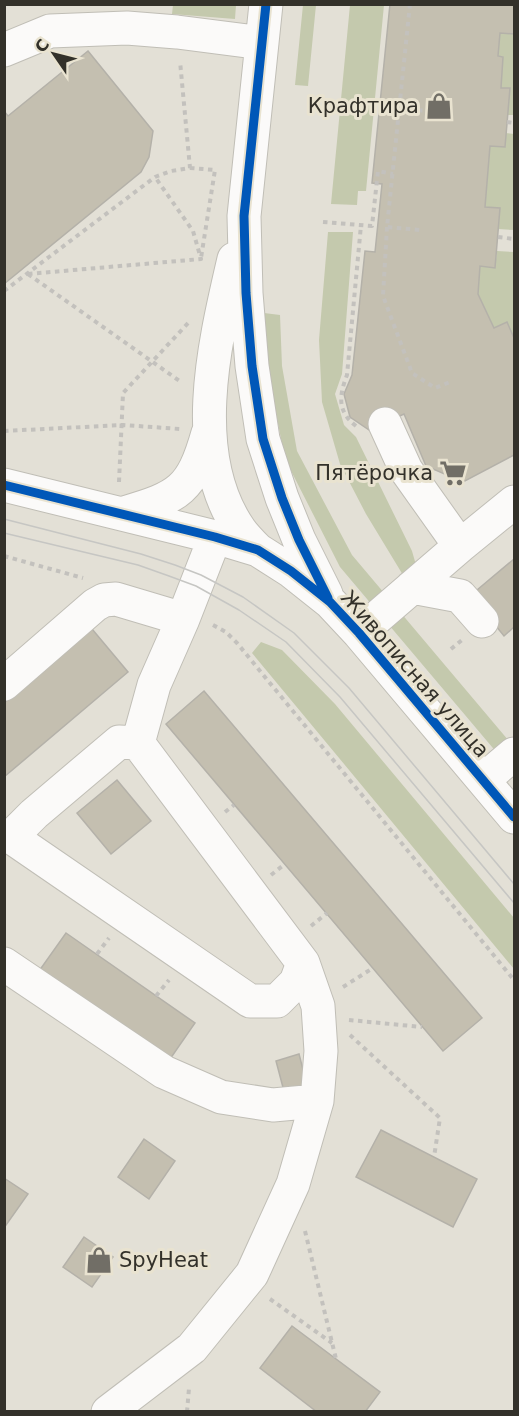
<svg xmlns="http://www.w3.org/2000/svg" width="519" height="1416" font-family="'DejaVu Sans',sans-serif">
	<style>
		.green { fill: #c4c9ad }
		.building { fill: #c4bfb0; stroke: #b4b1a9; stroke-width: 1.5 }
		.lines { fill: none; stroke-linecap: round; stroke-linejoin: round }
		.minor-casing { stroke: #c0beb6; stroke-width: 35 }
		.path { stroke: #c3c1bd; stroke-width: 4; stroke-dasharray: 4.5 4.5; stroke-linecap: butt }
		.minor { stroke: #fbfaf9; stroke-width: 33 }
		.tram { stroke: #c6c6c3; stroke-width: 1.5 }
		.cycleway-casing { stroke: #e9e3d0; stroke-width: 13 }
		.cycleway { stroke: #0057b8; stroke-width: 9 }
		.labels { text-anchor: middle; stroke-width: 6; stroke-linejoin: round; paint-order: stroke }
		.poi-label { font-size: 21px; fill: #33312a; stroke: #e9e3d0; text-anchor: end }
		.street-label { font-size: 21px; fill: #33312a; stroke: #e9e3d0 }
	</style>
	<rect width="100%" height="100%" fill="#e3e0d6"/>
	<!-- green -->
	<path class="green" d="M 173,5 L 236,5 L 235,19 L 172,14 Z
		M 303,5 L 316,5 L 308,86 L 295,85 Z
		M 350,5 L 384,5 L 366,191 L 358,191 L 357,205 L 331,204 Z
		M 514,26 L 514,115 L 507,115 L 509,88 L 501,88 L 503,57 L 498,56 L 500,33 L 514,34 Z
		M 506,133 L 514,134 L 514,230 L 498,229 L 500,208 L 485,207 L 490,146 L 505,147 Z
		M 328,232 L 353,232 L 342,374 L 335,394 L 344,425 L 356,437 L 412,551 L 418,572 L 406,580 L 366,514 L 340,464 L 322,402 L 319,340 Z
		M 497,251 L 514,252 L 514,338 L 507,322 L 494,328 L 478,294 L 480,266 L 495,267 Z
		M 264,313 L 280,315 L 282,366 L 297,451 L 352,555 L 514,747 L 514,773 L 340,567 L 285,459 L 267,368 Z
		M 261,642 L 282,650 L 335,704 L 514,918 L 514,969 L 252,653 Z"/>
	<!-- building -->
	<path class="building" d="M 390,4 L 514,4 L 514,34 L 500,33 L 498,56 L 503,57 L 501,88 L 510,88 L 505,147 L 490,146 L 485,207 L 500,208 L 495,268 L 480,266 L 478,294 L 494,328 L 507,322 L 514,338 L 514,455 L 463,482 L 426,466 L 404,414 L 369,430 L 350,417 L 344,394 L 352,375 L 365,251 L 375,252 L 382,184 L 372,183 Z
		M 88,51 L 153,131 L 149,157 L 141,172 L 4,284 L 4,111 L 8,116 Z
		M 514,559 L 514,627 L 504,636 L 471,595 Z
		M 92,629 L 128,672 L 4,777 L 4,703 Z
		M 204,691 L 482,1018 L 443,1051 L 166,724 Z
		M 117,780 L 151,821 L 111,854 L 77,813 Z
		M 66,933 L 195,1023 L 168,1062 L 39,971 Z
		M 299,1054 L 308,1089 L 285,1095 L 276,1061 Z
		M 381,1130 L 477,1179 L 453,1227 L 356,1177 Z
		M 144,1139 L 175,1161 L 149,1199 L 118,1177 Z
		M 4,1178 L 28,1194 L 4,1228 Z
		M 84,1237 L 113,1257 L 92,1287 L 63,1267 Z
		M 292,1326 L 380,1392 L 365,1412 L 317,1412 L 260,1368 Z"/>
	<g class="lines">
		<defs>
			<path id="minor" d="M 266,4 L 244,216 L 246,293 L 252,366 L 263,439 L 282,498 L 299,540 L 326,594
				M 4,50 L 50,31 L 127,28 L 177,32 L 262,43
				M 234,259 C 215,341 187,454 240,530 C 245,537 252,544 258,550
				M 385,424 L 406,470 L 460,546
				M 4,485 L 215,537 L 258,550 L 291,571 L 330,602 L 359,633 L 514,817
				M 124,513 C 179,497 192,490 208,433
				M 412,587 L 460,596 L 482,621
				M 359,633 L 460,546 L 514,502
				M 4,684 L 95,605 L 104,600 L 116,599 L 183,619 L 215,537
				M 138,743 L 119,742 L 34,814 L 11,837 L 250,1001 L 277,1001 L 296,982 L 303,963
				M 483,780 L 514,754
				M 4,964 L 164,1072 L 221,1097 L 273,1105 L 317,1101
				M 108,1412 L 192,1348 L 252,1274 L 293,1184 L 317,1101 L 321,1051 L 318,1006 L 303,963 L 138,743 L 154,685 L 183,619"/>
		</defs>
		<!-- minor casing -->
		<use href="#minor" class="minor-casing"/>
		<!-- path -->
		<path class="path" d="M 410,4 L 387,227 L 420,230
			M 400,109 L 431,111
			M 507,122 L 514,123
			M 190,168 L 215,170 L 201,258
			M 323,222 L 372,226 L 378,171 L 393,174
			M 387,227 L 383,296 L 412,373 L 435,388 L 450,382
			M 498,237 L 514,239
			M 28,274 L 201,259 L 193,231 L 155,177
			M 28,274 L 181,382
			M 4,291 L 155,177 L 171,171 L 190,168 L 180,61
			M 356,426 C 337,411 339,396 347,375 L 361,225
			M 4,431 L 123,425 L 180,429
			M 119,482 L 123,393 L 190,321
			M 4,556 L 83,578
			M 213,625 L 226,632 L 237,643 L 514,980
			M 451,649 L 462,640
			M 225,812 L 234,805
			M 271,875 L 285,864
			M 311,926 L 327,913
			M 97,954 L 109,938
			M 343,987 L 373,968
			M 156,996 L 169,980
			M 349,1020 L 422,1027
			M 350,1035 L 440,1118 L 434,1157
			M 305,1231 L 336,1359
			M 270,1299 L 332,1343
			M 187,1412 L 189,1388"/>
		<!-- minor -->
		<use href="#minor" class="minor"/>
		<!-- tram -->
		<path class="tram" d="M 4,519 L 141,554 L 175,565 L 201,575 L 243,597 L 294,633 L 349,688 L 514,884
			M 4,533 L 138,565 L 169,576 L 196,586 L 239,610 L 286,642 L 340,697 L 514,903"/>
		<defs>
			<path id="cycleway" d="M 266,4 L 244,216 L 246,293 L 252,366 L 263,439 L 282,498 L 299,540 L 328,598
				M 4,485 L 215,537 L 258,550 L 291,571 L 330,602 L 359,633 L 514,817"/>
		</defs>
		<!-- cycleway casing -->
		<use href="#cycleway" class="cycleway-casing"/>
		<!-- cycleway -->
		<use href="#cycleway" class="cycleway"/>
	</g>
	<!-- icons -->
	<defs>
		<symbol id="shop-bare" viewBox="-9 -9 18 18"><path d="M-5-2.5h2.3a2.7 3.5 0 0 1 5.4 0H5L5.5 6h-11ZM-1.5-2.5h3a1.5 2.3 0 0 0-3 0Z" fill="#716e66" stroke="#e9e3d0" stroke-width="2.5" paint-order="stroke"/></symbol>
		<symbol id="supermarket-bare" viewBox="-9 -9 18 18"><path d="M-6-5.5h2.5l.6 2H6L4.5 2H-2.5L-4.4-4H-6ZM-1.5 3.2a1.3 1.3 0 1 0 .1 0ZM3 3.2a1.3 1.3 0 1 0 .1 0Z" fill="#716e66" stroke="#e9e3d0" stroke-width="2.5" paint-order="stroke"/></symbol>
	</defs>
	<g fill-rule="evenodd">
		<use href="#shop-bare" x="420" y="87" width="38" height="38"/>
		<use href="#supermarket-bare" x="434" y="454" width="38" height="38"/>
		<use href="#shop-bare" x="80" y="1241" width="38" height="38"/>
	</g>
	<g class="labels">
		<!-- poi labels -->
		<g class="poi-label">
			<text x="419" y="113">Крафтира</text>
			<text x="433" y="480">Пятёрочка</text>
			<text x="119" y="1267" text-anchor="start">SpyHeat</text>
		</g>
		<!-- street labels -->
		<g class="street-label">
			<text transform="translate(415 674) rotate(49)" y="7">Живописная улица</text>
		</g>
	</g>
	<!-- border -->
	<rect width="519" height="1416" fill="none" stroke="#33312a" stroke-width="12"/>
	<!-- north arrow -->
	<g transform="translate(54 54) rotate(305)" stroke="#e9e3d0" stroke-width="4.5" paint-order="stroke">
	<path d="M0-4.5L10 22L0 15L-10 22Z" fill="#33312a"/>
	<text y="-9" font-size="16" font-weight="bold" text-anchor="middle" fill="#33312a">С</text>
	</g>
</svg>
